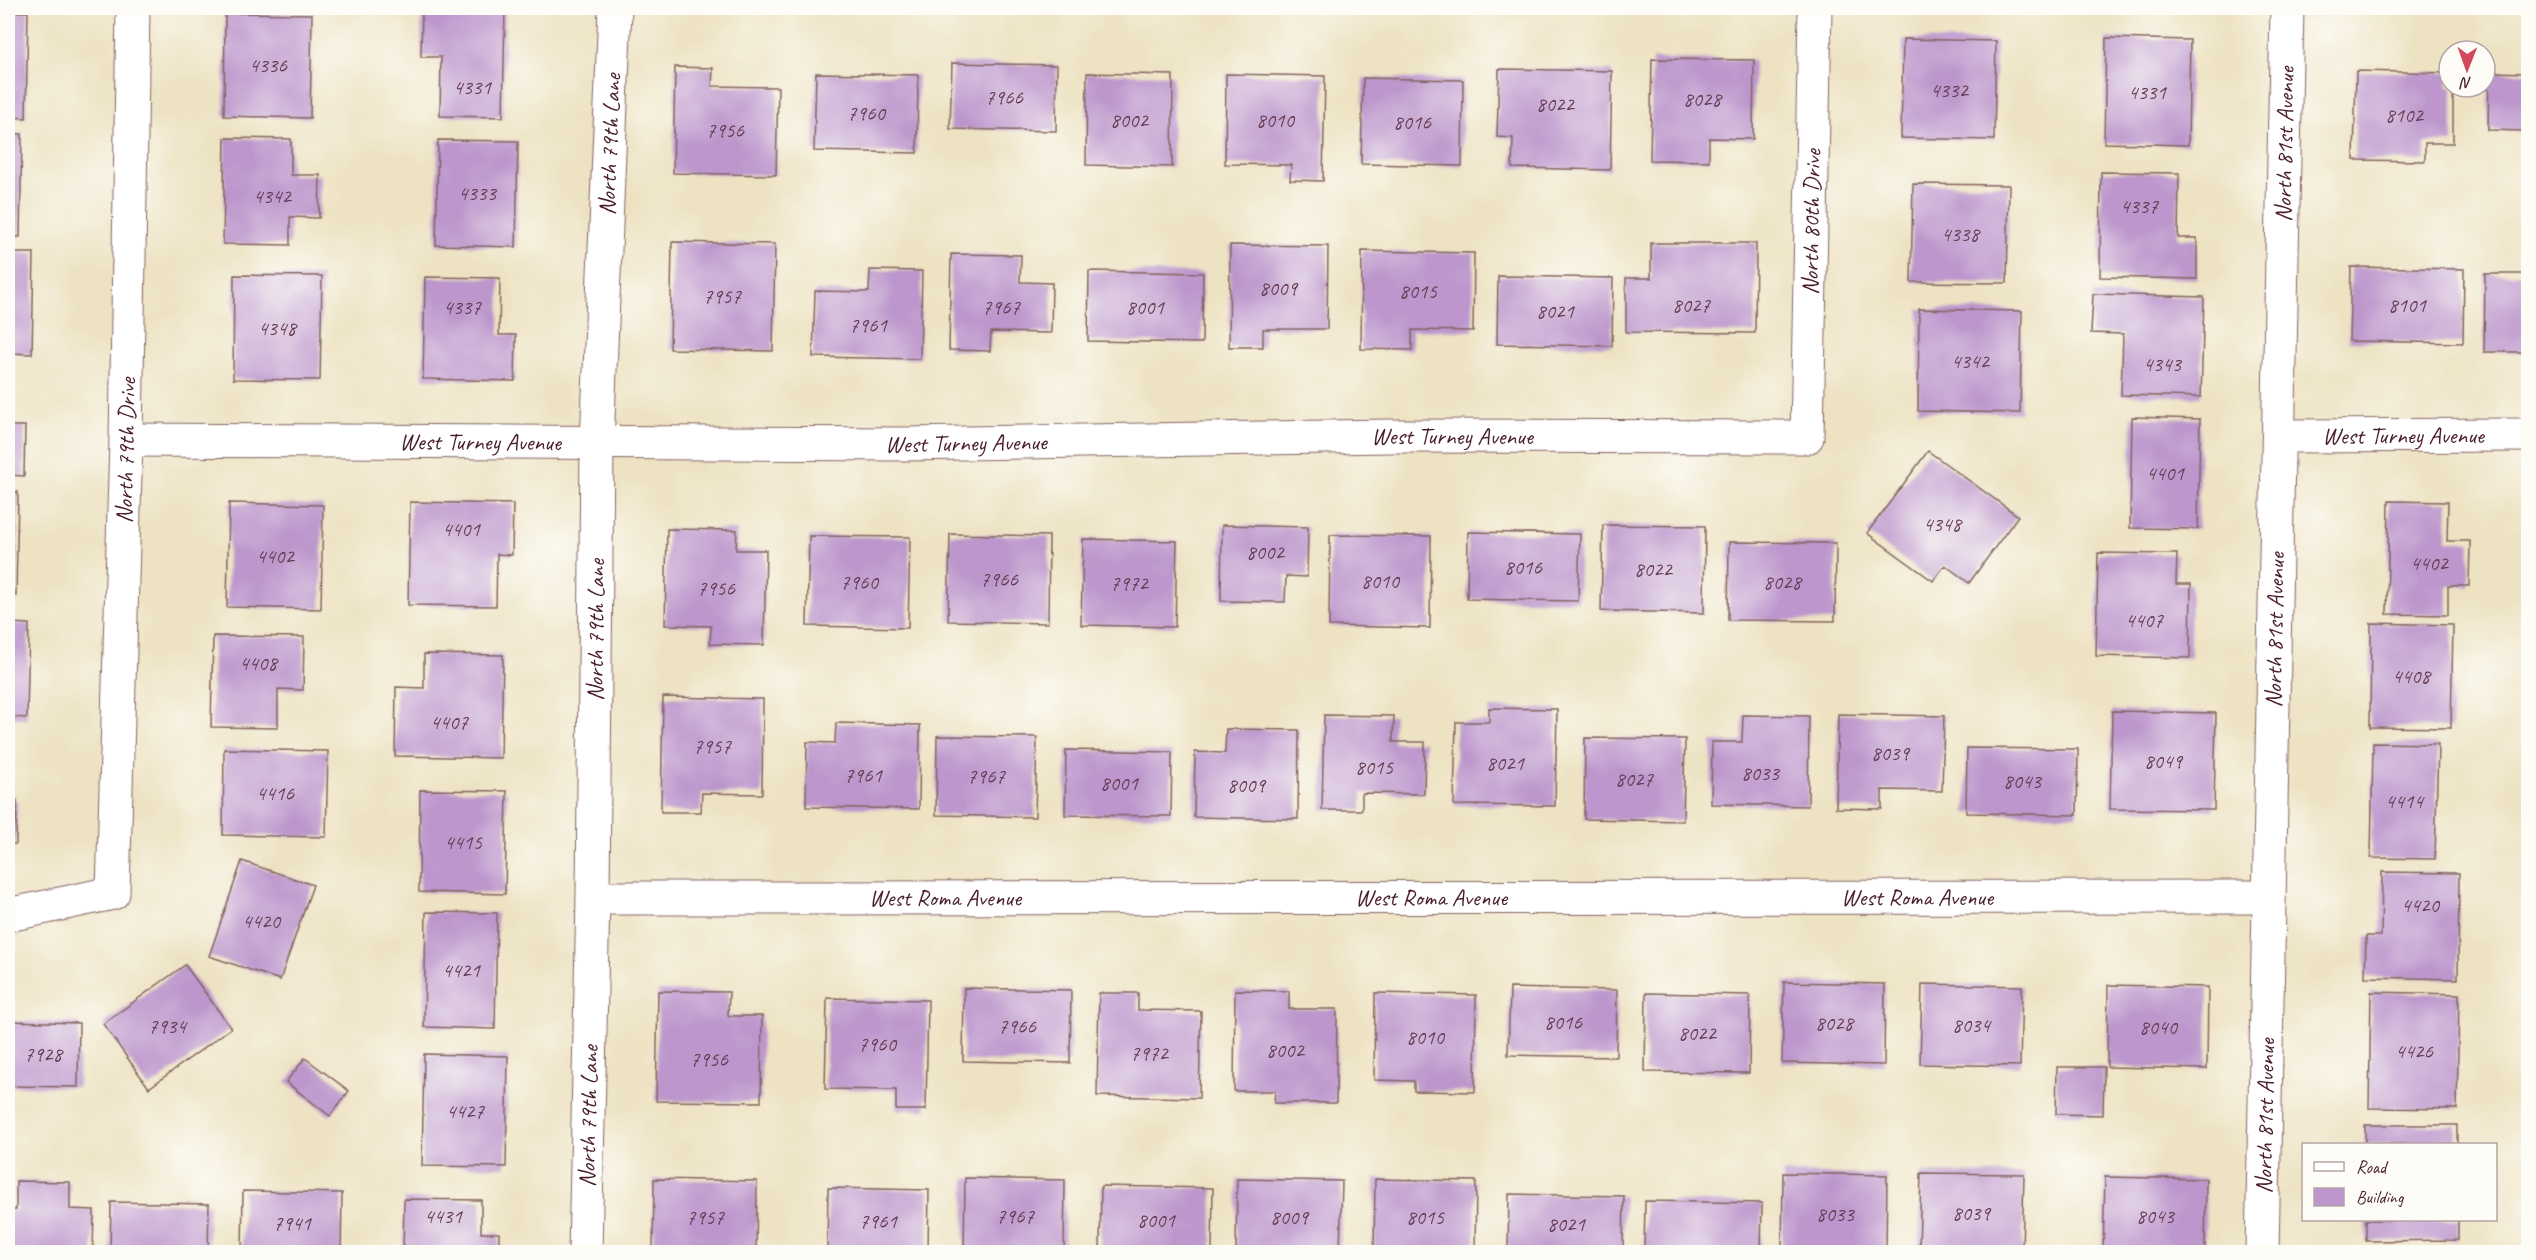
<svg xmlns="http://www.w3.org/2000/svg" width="2536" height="1260" font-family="Caveat,sans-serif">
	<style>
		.building { fill: #bc96cc }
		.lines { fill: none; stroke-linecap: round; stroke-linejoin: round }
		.minor-casing { stroke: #836360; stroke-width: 35 }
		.minor { stroke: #fff; stroke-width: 33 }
		.labels { text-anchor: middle; stroke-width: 4.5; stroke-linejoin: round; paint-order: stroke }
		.number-label { font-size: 21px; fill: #663d53 }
		.street-label { font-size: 24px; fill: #4a1f2b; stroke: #fdfcf7 }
	</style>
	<rect width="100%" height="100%" fill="#fdfcf7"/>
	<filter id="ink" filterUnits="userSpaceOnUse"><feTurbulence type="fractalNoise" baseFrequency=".0167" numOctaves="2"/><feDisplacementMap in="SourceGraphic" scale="12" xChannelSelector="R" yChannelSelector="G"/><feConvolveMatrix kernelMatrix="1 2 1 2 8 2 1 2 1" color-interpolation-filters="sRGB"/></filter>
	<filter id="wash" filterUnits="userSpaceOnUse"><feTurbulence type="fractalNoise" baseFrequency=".008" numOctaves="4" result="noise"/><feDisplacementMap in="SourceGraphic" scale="24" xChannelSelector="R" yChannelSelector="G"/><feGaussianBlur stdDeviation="1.35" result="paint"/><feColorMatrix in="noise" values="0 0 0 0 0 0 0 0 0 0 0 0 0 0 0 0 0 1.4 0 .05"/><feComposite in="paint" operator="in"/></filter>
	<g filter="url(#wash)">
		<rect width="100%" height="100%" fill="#ede2c2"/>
		<g id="blocks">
			<!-- building -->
			<path class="building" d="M 422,8 L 505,8 L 503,117 L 440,116 L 441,57 L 421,57 Z
				M 8,12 L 28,12 L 26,118 L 8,117 Z
				M 225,13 L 312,14 L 310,118 L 224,116 Z
				M 2106,38 L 2190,40 L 2188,145 L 2104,143 Z
				M 1903,39 L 1996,41 L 1994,140 L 1901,138 Z
				M 1652,59 L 1754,60 L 1753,139 L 1709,138 L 1709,161 L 1650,160 Z
				M 952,63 L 1057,65 L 1056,131 L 950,129 Z
				M 675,67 L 713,68 L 712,86 L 778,87 L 776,175 L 673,173 Z
				M 1499,69 L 1612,71 L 1610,170 L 1512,168 L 1513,138 L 1497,137 Z
				M 2356,71 L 2449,73 L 2449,87 L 2453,87 L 2453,143 L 2425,143 L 2425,161 L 2354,160 Z
				M 2489,72 L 2528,73 L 2528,157 L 2524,157 L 2525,131 L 2488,130 Z
				M 816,73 L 918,75 L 917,153 L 814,151 Z
				M 1087,73 L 1173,75 L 1172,167 L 1086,165 Z
				M 1226,74 L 1325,76 L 1323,181 L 1290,180 L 1291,165 L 1225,164 Z
				M 1363,78 L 1463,80 L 1462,166 L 1361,164 Z
				M 8,134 L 22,134 L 20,237 L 8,236 Z
				M 225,138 L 291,139 L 291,175 L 320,175 L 319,218 L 290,217 L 290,245 L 223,244 Z
				M 438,140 L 518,141 L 516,247 L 436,245 Z
				M 2101,172 L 2179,173 L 2178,238 L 2197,238 L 2197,279 L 2100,277 Z
				M 1913,184 L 2009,185 L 2007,283 L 1911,282 Z
				M 672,242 L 775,244 L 773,351 L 670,349 Z
				M 1651,243 L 1756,243 L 1755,333 L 1626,332 L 1626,278 L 1651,278 Z
				M 1230,245 L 1328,246 L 1327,329 L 1263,329 L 1263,347 L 1229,347 Z
				M 1362,251 L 1474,253 L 1473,331 L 1412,330 L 1412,350 L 1361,349 Z
				M 8,253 L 34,253 L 32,354 L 8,353 Z
				M 951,254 L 1021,255 L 1020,282 L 1052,283 L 1051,333 L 991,332 L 990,351 L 949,350 Z
				M 2351,267 L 2464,269 L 2463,343 L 2349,341 Z
				M 870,270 L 922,271 L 920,359 L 813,357 L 815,291 L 869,292 Z
				M 1089,271 L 1203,273 L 1202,343 L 1088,341 Z
				M 2485,274 L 2528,274 L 2528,352 L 2484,352 Z
				M 234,275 L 322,276 L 320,380 L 233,379 Z
				M 1498,276 L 1613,278 L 1612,346 L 1497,344 Z
				M 425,277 L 500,278 L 499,335 L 516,335 L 515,381 L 423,379 Z
				M 2093,294 L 2204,297 L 2201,397 L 2121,395 L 2123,334 L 2091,333 Z
				M 1919,309 L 2022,311 L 2020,413 L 1918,411 Z
				M 2132,417 L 2200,419 L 2198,529 L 2130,528 Z
				M 8,426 L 25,426 L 24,476 L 8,475 Z
				M 1928,451 L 2018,516 L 1969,583 L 1945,565 L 1933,581 L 1867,533 Z
				M 8,492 L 18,492 L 16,596 L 8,596 Z
				M 2389,501 L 2448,502 L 2447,541 L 2470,541 L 2469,586 L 2448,586 L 2448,615 L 2387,614 Z
				M 410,502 L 513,504 L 512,555 L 497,554 L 496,606 L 408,605 Z
				M 229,503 L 323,505 L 321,609 L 227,607 Z
				M 1222,525 L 1308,527 L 1307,577 L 1286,576 L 1285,602 L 1221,601 Z
				M 1603,525 L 1705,526 L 1704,613 L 1601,611 Z
				M 667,529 L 737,530 L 736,550 L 766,550 L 764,645 L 710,644 L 711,626 L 665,625 Z
				M 1468,532 L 1580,534 L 1578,601 L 1467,599 Z
				M 950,534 L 1049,536 L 1048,623 L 948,621 Z
				M 1330,535 L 1431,536 L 1430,628 L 1329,626 Z
				M 809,536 L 910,537 L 908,628 L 807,626 Z
				M 1083,539 L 1177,541 L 1175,627 L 1081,625 Z
				M 1729,542 L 1836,543 L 1835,621 L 1728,620 Z
				M 2098,553 L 2177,554 L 2176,584 L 2191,584 L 2190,658 L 2096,656 Z
				M 8,623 L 29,624 L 27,718 L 8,717 Z
				M 2371,623 L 2453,625 L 2451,728 L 2370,727 Z
				M 213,636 L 304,637 L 303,690 L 278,689 L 278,728 L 211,727 Z
				M 424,654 L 503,655 L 501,758 L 395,756 L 396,687 L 424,688 Z
				M 663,697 L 763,699 L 762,794 L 702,793 L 701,812 L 661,812 Z
				M 1489,708 L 1557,709 L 1555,806 L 1454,805 L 1456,722 L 1489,722 Z
				M 2112,711 L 2216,713 L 2214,810 L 2110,809 Z
				M 1838,714 L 1944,716 L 1942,791 L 1882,790 L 1882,809 L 1836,808 Z
				M 1324,715 L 1394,716 L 1393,742 L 1425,742 L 1424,794 L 1362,793 L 1362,810 L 1322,810 Z
				M 1743,715 L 1809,716 L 1808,806 L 1711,804 L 1712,742 L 1742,742 Z
				M 836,723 L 920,725 L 919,809 L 806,807 L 807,742 L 835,743 Z
				M 1226,729 L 1299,730 L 1298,819 L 1194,817 L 1195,752 L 1225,753 Z
				M 937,736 L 1037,737 L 1035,817 L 936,815 Z
				M 1585,738 L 1685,739 L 1683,821 L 1584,819 Z
				M 2373,743 L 2438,744 L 2435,859 L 2371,858 Z
				M 1967,748 L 2078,749 L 2077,815 L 1966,813 Z
				M 224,749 L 328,751 L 326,837 L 223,835 Z
				M 1066,750 L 1172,752 L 1171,816 L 1065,815 Z
				M 420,790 L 507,791 L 505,894 L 419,892 Z
				M 8,800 L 17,800 L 16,844 L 8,844 Z
				M 242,861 L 313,885 L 280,980 L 209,956 Z
				M 2382,872 L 2459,873 L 2458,979 L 2365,977 L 2366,936 L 2381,936 Z
				M 426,912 L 497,913 L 495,1029 L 424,1027 Z
				M 185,965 L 231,1028 L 149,1088 L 103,1024 Z
				M 1784,982 L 1885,984 L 1884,1065 L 1782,1063 Z
				M 1922,984 L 2022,986 L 2020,1066 L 1920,1064 Z
				M 2108,985 L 2208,987 L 2207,1069 L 2107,1067 Z
				M 964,988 L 1071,990 L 1070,1063 L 963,1061 Z
				M 1510,988 L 1617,990 L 1616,1057 L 1508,1055 Z
				M 1235,990 L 1289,991 L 1289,1009 L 1337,1009 L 1336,1103 L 1274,1103 L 1275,1091 L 1234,1091 Z
				M 658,991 L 729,992 L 728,1016 L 762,1016 L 761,1102 L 656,1101 Z
				M 2371,992 L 2459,994 L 2457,1109 L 2369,1108 Z
				M 1099,993 L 1138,993 L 1138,1010 L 1201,1011 L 1199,1098 L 1097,1096 Z
				M 1375,993 L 1476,995 L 1475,1092 L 1414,1091 L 1414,1081 L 1374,1080 Z
				M 1646,993 L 1750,995 L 1749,1073 L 1645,1072 Z
				M 827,998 L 928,1000 L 926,1110 L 896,1110 L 896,1090 L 825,1089 Z
				M 8,1021 L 79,1023 L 78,1087 L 8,1086 Z
				M 424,1054 L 508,1056 L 506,1167 L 422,1166 Z
				M 305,1058 L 349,1091 L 330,1116 L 286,1082 Z
				M 2057,1067 L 2104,1067 L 2103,1115 L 2056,1114 Z
				M 2365,1125 L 2457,1125 L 2457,1144 L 2365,1144 Z
				M 1783,1173 L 1887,1175 L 1886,1252 L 1782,1252 Z
				M 1921,1173 L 2024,1174 L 2022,1252 L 1919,1252 Z
				M 2105,1177 L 2206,1179 L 2205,1252 L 2103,1252 Z
				M 965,1178 L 1065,1180 L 1064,1252 L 964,1252 Z
				M 654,1179 L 757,1181 L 756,1252 L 653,1252 Z
				M 1237,1179 L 1342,1181 L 1340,1252 L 1236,1252 Z
				M 1375,1179 L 1476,1181 L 1475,1252 L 1374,1252 Z
				M 16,1181 L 70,1182 L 70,1209 L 94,1210 L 93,1252 L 8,1252 L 8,1210 L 16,1210 Z
				M 1101,1186 L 1213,1188 L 1212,1252 L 1100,1252 Z
				M 828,1188 L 929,1190 L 928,1252 L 827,1252 Z
				M 243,1191 L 342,1193 L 341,1252 L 242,1252 Z
				M 1509,1194 L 1624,1196 L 1623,1252 L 1508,1252 Z
				M 404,1199 L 481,1200 L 481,1233 L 499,1233 L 499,1252 L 403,1252 Z
				M 1645,1201 L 1762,1203 L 1761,1252 L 1644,1252 Z
				M 111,1202 L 209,1204 L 208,1252 L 110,1252 Z
				M 2366,1220 L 2458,1220 L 2458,1240 L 2366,1241 Z"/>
		</g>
	</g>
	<g filter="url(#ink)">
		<use href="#blocks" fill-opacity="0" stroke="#836360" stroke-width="1.5"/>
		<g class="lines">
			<defs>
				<g id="minor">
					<path id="s1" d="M 2279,436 L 2528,435"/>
					<path id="s2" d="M 126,440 L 905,444 L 1390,436 L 1807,437 L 1815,8"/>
					<path id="s3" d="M 593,898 L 2269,897"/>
					<path id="s4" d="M 8,915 L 113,893 L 126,440 L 133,8"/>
					<path id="s5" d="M 585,1252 L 593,898 L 597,443 L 615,8"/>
					<path id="s6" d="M 2262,1252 L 2287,8"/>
				</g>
			</defs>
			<!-- minor casing -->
			<use href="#minor" class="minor-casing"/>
			<!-- minor -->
			<use href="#minor" class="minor"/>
		</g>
	</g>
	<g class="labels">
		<!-- number labels -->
		<g class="number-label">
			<text x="268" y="72">4336</text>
			<text x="472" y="94">4331</text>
			<text x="1949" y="97">4332</text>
			<text x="2147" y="99">4331</text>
			<text x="1004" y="104">7966</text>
			<text x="1702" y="106">8028</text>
			<text x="1555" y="111">8022</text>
			<text x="866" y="120">7960</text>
			<text x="2404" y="122">8102</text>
			<text x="1129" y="127">8002</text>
			<text x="1275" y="127">8010</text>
			<text x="1412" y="129">8016</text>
			<text x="725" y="137">7956</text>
			<text x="477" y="200">4333</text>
			<text x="272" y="203">4342</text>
			<text x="2139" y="213">4337</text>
			<text x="1960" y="241">4338</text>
			<text x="1278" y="295">8009</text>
			<text x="1418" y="298">8015</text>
			<text x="722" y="303">7957</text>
			<text x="1691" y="312">8027</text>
			<text x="2407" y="312">8101</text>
			<text x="462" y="314">4337</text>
			<text x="1001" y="314">7967</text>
			<text x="1145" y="314">8001</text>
			<text x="1555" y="318">8021</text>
			<text x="868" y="332">7961</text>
			<text x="277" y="335">4348</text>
			<text x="1970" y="368">4342</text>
			<text x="2162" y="371">4343</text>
			<text x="2165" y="480">4401</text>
			<text x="1942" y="531">4348</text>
			<text x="461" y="536">4401</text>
			<text x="1265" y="559">8002</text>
			<text x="275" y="563">4402</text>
			<text x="2429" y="570">4402</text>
			<text x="1523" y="574">8016</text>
			<text x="1653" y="576">8022</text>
			<text x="999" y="586">7966</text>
			<text x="1380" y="588">8010</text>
			<text x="859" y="589">7960</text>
			<text x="1782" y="589">8028</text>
			<text x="1129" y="590">7972</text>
			<text x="716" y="595">7956</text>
			<text x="2144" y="627">4407</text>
			<text x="258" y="670">4408</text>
			<text x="2411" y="683">4408</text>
			<text x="449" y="729">4407</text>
			<text x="712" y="753">7957</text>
			<text x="1890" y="760">8039</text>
			<text x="2163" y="768">8049</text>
			<text x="1505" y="770">8021</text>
			<text x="1374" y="774">8015</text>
			<text x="1760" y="780">8033</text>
			<text x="863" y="782">7961</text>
			<text x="986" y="783">7967</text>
			<text x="1634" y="786">8027</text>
			<text x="2022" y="788">8043</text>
			<text x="1119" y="790">8001</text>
			<text x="1246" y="792">8009</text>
			<text x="275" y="800">4416</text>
			<text x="2404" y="808">4414</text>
			<text x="463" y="849">4415</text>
			<text x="2420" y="912">4420</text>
			<text x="261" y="928">4420</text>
			<text x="461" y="977">4421</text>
			<text x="1563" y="1029">8016</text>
			<text x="1834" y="1030">8028</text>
			<text x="1971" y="1032">8034</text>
			<text x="167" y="1033">7934</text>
			<text x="1017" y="1033">7966</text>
			<text x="2158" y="1034">8040</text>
			<text x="1697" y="1040">8022</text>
			<text x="1425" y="1044">8010</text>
			<text x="877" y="1051">7960</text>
			<text x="1285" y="1057">8002</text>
			<text x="2414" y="1058">4426</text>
			<text x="1149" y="1060">7972</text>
			<text x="43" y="1061">7928</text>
			<text x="709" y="1066">7956</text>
			<text x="465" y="1118">4427</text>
			<text x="1971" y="1220">8039</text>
			<text x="1835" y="1221">8033</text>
			<text x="443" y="1223">4431</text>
			<text x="1015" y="1223">7967</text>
			<text x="2155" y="1223">8043</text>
			<text x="705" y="1224">7957</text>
			<text x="1289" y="1224">8009</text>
			<text x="1425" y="1224">8015</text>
			<text x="1156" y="1227">8001</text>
			<text x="878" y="1228">7961</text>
			<text x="292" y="1230">7941</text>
			<text x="1566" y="1231">8021</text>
		</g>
		<!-- street labels -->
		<g class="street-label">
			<text dy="8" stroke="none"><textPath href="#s5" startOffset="1108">North 79th Lane</textPath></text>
			<text dy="8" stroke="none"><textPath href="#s6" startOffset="1108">North 81st Avenue</textPath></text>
			<text dy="8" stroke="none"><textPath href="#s2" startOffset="1896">North 80th Drive</textPath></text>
			<text dy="8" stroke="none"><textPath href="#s2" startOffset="1326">West Turney Avenue</textPath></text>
			<text dy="8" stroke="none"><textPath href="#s1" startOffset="124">West Turney Avenue</textPath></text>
			<text dy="8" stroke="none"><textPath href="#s2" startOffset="354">West Turney Avenue</textPath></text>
			<text dy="8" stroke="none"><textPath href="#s2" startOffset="840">West Turney Avenue</textPath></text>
			<text dy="8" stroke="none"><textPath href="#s4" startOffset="550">North 79th Drive</textPath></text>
			<text dy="8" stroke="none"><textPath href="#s5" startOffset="622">North 79th Lane</textPath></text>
			<text dy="8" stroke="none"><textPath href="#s6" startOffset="622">North 81st Avenue</textPath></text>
			<text dy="8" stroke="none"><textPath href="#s3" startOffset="1324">West Roma Avenue</textPath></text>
			<text dy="8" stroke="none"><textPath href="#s3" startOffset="352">West Roma Avenue</textPath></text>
			<text dy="8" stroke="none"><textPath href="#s3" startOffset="838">West Roma Avenue</textPath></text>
			<text dy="8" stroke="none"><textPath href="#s5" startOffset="136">North 79th Lane</textPath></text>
			<text dy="8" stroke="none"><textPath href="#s6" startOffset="136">North 81st Avenue</textPath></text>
		</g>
	</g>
	<!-- margin -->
	<rect width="2536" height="1260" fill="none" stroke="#fdfcf7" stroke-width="30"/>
	<!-- legend -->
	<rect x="2302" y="1143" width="195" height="78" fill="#fdfcf7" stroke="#b5a4a5" stroke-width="1.5"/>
	<rect x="2314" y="1162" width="30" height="9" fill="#ffffff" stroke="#b5a4a5" stroke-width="1.5"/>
	<text x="2356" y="1173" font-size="18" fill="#4a1f2b">Road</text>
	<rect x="2314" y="1188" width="30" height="18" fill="#bc96cc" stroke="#b5a4a5" stroke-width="1.5"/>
	<text x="2356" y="1203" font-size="18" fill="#4a1f2b">Building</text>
	<!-- north arrow -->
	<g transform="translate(2467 69) rotate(181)"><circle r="28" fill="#fdfcf7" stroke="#b5a4a5" stroke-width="1.5"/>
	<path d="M0-4.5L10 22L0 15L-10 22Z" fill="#d1495b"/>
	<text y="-9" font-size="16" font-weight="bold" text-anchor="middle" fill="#4a1f2b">N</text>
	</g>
</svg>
